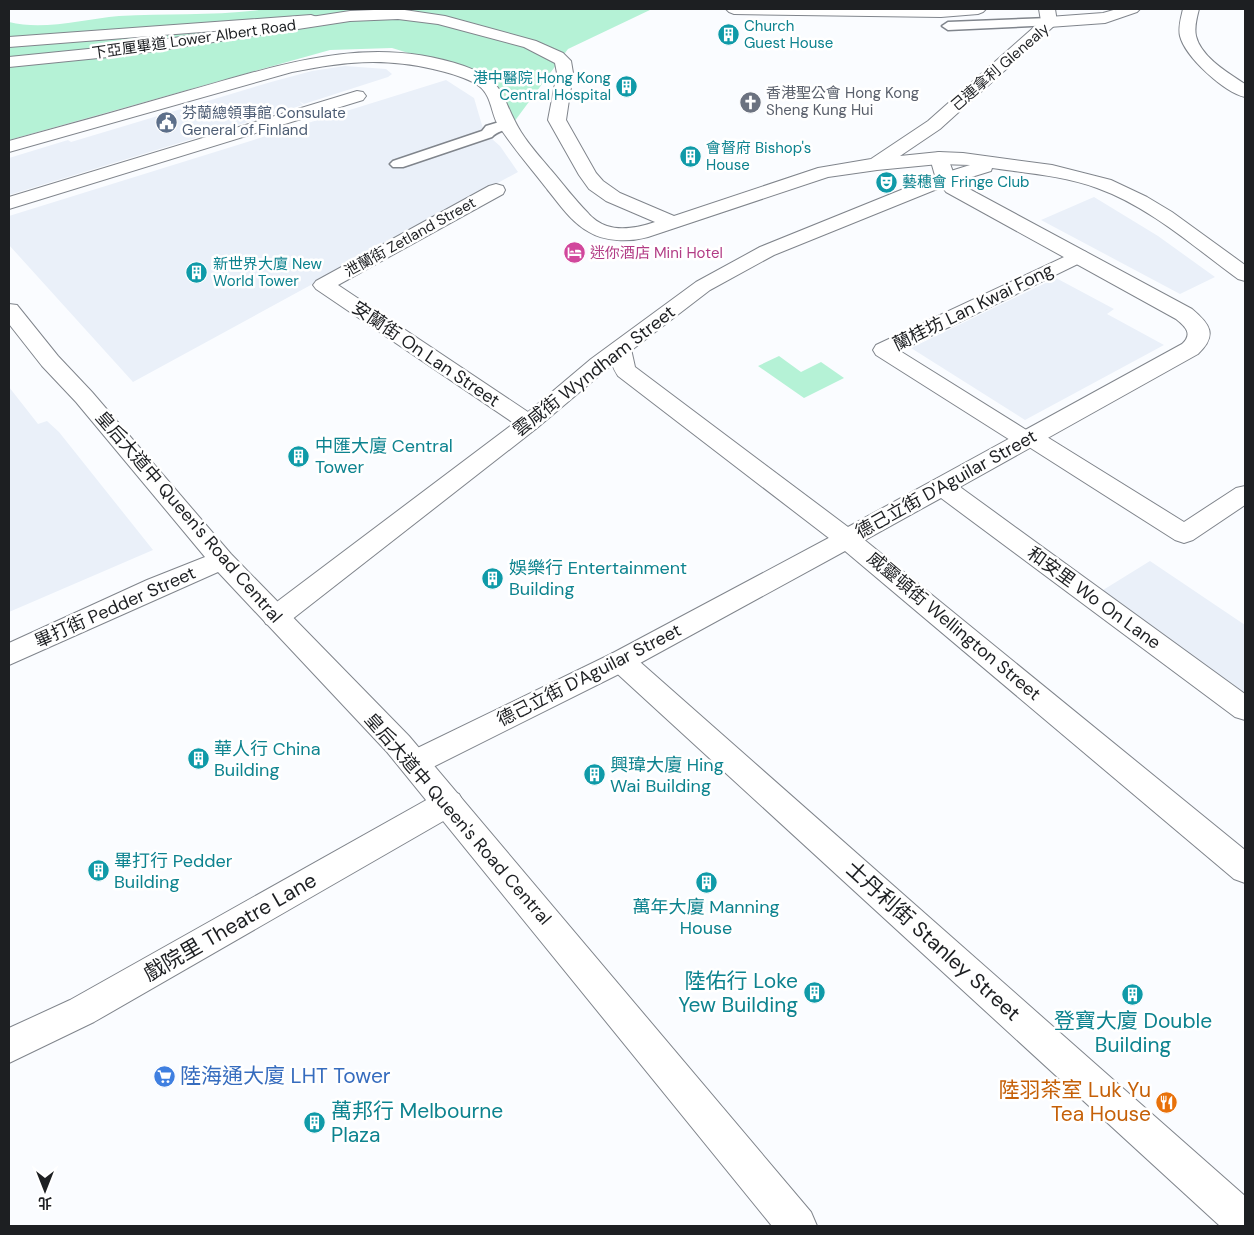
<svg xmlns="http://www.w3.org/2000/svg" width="1254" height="1235" font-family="'DM Sans','Noto Sans TC',sans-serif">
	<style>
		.built { fill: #eaf0f9 }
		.green { fill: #b5f2d6 }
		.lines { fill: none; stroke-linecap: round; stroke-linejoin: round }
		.service-casing { stroke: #80858c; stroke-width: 3 }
		.pedestrian-casing { stroke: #80858c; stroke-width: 2 }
		.minor-casing { stroke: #80858c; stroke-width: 2 }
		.tertiary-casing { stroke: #80858c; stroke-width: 2 }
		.secondary-casing { stroke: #80858c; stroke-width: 2 }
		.service { fill: #fff; fill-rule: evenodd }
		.pedestrian { fill: #fff; fill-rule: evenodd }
		.minor { fill: #fff; fill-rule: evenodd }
		.tertiary { fill: #fff; fill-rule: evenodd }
		.secondary { fill: #fff; fill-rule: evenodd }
		.labels { text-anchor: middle; stroke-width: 5; stroke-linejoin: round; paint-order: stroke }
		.far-culture-label { font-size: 15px; fill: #0d838f; stroke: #fff; text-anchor: start }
		.far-street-label { font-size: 15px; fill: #1d1f22; stroke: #fff }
		.far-worship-label { font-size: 15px; fill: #5b616d; stroke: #fff; text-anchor: start }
		.far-service-label { font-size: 15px; fill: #4e5e75; stroke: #fff; text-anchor: start }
		.far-hotel-label { font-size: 15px; fill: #b23c85; stroke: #fff; text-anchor: start }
		.street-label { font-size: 18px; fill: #1d1f22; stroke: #fff }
		.culture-label { font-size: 18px; fill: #0d838f; stroke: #fff; text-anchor: start }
		.near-street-label { font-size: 21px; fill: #1d1f22; stroke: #fff }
		.near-culture-label { font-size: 21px; fill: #0d838f; stroke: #fff; text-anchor: end }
		.near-shop-label { font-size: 21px; fill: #366cbe; stroke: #fff; text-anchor: start }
		.near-food-label { font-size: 21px; fill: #c56008; stroke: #fff; text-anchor: end }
	</style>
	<rect width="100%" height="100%" fill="#fafcff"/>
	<!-- built -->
	<path class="built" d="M 345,66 L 386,69 L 392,74 L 388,77 L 304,104 L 299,101 L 303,105 L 9,195 L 9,158 L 68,140 L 71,142 L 271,82 L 312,71 Z
		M 446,80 L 474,98 L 484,132 L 500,146 L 518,172 L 133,382 L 9,245 L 9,216 Z
		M 1094,197 L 1158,236 L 1215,277 L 1180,294 L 1041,220 Z
		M 1056,278 L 1114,309 L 1107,314 L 1164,345 L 1025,420 L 911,348 Z
		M 9,387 L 38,424 L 47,421 L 59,432 L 153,550 L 9,612 Z
		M 1150,561 L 1245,625 L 1245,701 L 1095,595 Z"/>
	<!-- green -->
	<path class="green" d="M 267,9 L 652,9 L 568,49 L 514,122 L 464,70 L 392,48 L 330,50 L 9,140 L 9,22 C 44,31 83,19 119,16 C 168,13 218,16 267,9 Z
		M 779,356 L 801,372 L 821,362 L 844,378 L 804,398 L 758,366 Z"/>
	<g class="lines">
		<defs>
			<path id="service" d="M 1049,18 L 1055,22 L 1054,25 L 948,30 L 942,26 L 948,22 Z
				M 506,120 L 511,121 L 513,124 C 508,131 498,130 492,137 L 403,167 L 393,167 L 390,164 L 393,161 L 482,131 L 486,126 Z"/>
			<path id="pedestrian" d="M 1079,250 L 1086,252 L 1089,256 L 1086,260 L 900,351 L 1028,431 L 1039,432 L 1184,522 L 1236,488 L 1245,486 L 1245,505 L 1193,540 L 1184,543 L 1175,540 L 1029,447 L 1018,445 L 876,355 L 873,350 L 876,345 Z
				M 448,790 L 459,794 L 464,803 L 459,812 L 94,1022 L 9,1063 L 9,1028 L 70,1000 L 437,794 Z"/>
			<path id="minor" d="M 1117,9 L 1140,9 L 1137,12 L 1105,23 L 1049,27 L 1043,25 L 1041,22 L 1043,19 L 1049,17 L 1103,13 Z
				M 311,15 L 317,17 L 319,20 L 317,23 L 9,47 L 9,37 Z
				M 357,91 L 363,92 L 366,96 L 363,100 L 9,209 L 9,197 Z
				M 939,152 L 945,154 C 952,164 952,175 960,184 L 1192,309 C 1210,324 1218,335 1198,354 L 960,487 L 1245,694 L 1245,720 L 1235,717 L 941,498 L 856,545 L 847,548 L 838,545 L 618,376 C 612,367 610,359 609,349 L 612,344 L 620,342 L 628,344 L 631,349 L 635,367 L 848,527 L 1182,344 C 1193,334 1186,327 1176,319 L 946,192 L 936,179 L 930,158 L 933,154 Z
				M 496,184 L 503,186 L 505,190 L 503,194 L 338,285 L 537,418 L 541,423 L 537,428 L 529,430 L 521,428 L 316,289 L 313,285 L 316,281 L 489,186 Z
				M 621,651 L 631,654 L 1245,1196 L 1245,1226 L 1220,1226 L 611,668 L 607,661 L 611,654 Z"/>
			<path id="tertiary" d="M 398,9 L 445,16 L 536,41 L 563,53 L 571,61 L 573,73 L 566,120 L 596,173 L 603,181 L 620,193 L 674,216 L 818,168 L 871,159 L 928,121 L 1041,21 L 1039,9 L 1055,9 L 1057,22 L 1055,25 L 940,129 L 900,156 L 939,152 L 963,153 L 1052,165 L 1111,180 L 1147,197 L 1172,212 L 1245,265 L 1245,281 L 1238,279 C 1194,247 1150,207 1097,188 C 1064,176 1027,173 992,168 L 991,171 L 952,183 L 774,255 L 710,290 L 607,369 L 537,428 L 286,624 L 276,627 L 266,624 L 262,617 L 266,610 L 521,418 L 591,359 L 696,282 L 760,247 L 938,175 L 970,165 L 939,164 L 877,170 L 828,177 L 648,237 C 630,242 605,242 589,232 C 571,222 560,205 547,189 C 530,167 512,147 497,123 C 491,111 491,95 479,86 C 466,77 449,73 433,69 C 381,57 343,62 292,72 L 9,152 L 9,141 C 68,125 128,108 187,91 C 281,65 368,33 464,66 C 508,82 500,98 521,132 C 529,145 541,158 551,170 C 563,184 575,200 588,213 C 592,218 600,224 607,226 C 622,231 640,227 655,222 L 606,201 L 589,189 L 579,175 L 548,120 L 557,73 L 555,63 L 524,47 L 438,24 L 398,19 L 350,21 L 128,55 L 9,67 L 9,57 L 128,45 L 350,11 Z
				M 1183,9 L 1199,9 C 1197,17 1194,27 1196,36 C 1201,57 1228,73 1245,84 L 1245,97 C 1225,93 1185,57 1180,36 C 1178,27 1181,18 1183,9 Z
				M 847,530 L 856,533 L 1245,850 L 1245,883 L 1234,879 L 845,551 L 631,668 L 425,771 L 414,775 L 403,771 L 399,763 L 403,755 L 611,654 L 838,533 Z"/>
			<path id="secondary" d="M 726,9 L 986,9 L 983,12 L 978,14 L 941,17 L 734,14 L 729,12 Z
				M 9,304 L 17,305 L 58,356 L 92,392 L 231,554 L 409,736 L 811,1212 L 817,1226 L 772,1226 L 387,752 L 218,572 L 9,665 L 9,643 L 147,580 L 205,557 L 76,402 L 42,366 L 9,324 Z"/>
		</defs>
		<!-- service casing -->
		<use href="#service" class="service-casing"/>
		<!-- pedestrian casing -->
		<use href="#pedestrian" class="pedestrian-casing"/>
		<!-- minor casing -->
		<use href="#minor" class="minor-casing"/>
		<!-- tertiary casing -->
		<use href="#tertiary" class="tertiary-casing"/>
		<!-- secondary casing -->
		<use href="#secondary" class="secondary-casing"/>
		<!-- service -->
		<use href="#service" class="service"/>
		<!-- pedestrian -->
		<use href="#pedestrian" class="pedestrian"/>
		<!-- minor -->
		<use href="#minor" class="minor"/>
		<!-- tertiary -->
		<use href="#tertiary" class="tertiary"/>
		<!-- secondary -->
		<use href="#secondary" class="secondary"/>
	</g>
	<!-- icons -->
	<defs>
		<symbol id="building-disc" viewBox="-11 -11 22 22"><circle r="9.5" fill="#0f9aa8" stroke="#fff"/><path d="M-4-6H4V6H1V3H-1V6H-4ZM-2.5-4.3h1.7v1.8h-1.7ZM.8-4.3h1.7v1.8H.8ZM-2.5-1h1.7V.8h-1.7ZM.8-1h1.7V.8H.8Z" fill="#fff"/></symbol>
		<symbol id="church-disc" viewBox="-11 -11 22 22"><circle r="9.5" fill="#6b7280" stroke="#fff"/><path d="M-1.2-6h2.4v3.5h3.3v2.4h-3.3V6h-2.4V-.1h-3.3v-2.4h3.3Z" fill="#fff"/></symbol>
		<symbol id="civic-disc" viewBox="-11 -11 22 22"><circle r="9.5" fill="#5c6f8a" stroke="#fff"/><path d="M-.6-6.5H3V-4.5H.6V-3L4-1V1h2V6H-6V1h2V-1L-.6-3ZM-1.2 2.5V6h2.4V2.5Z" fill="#fff"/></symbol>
		<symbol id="theatre-disc" viewBox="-11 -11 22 22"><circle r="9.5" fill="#0f9aa8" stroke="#fff"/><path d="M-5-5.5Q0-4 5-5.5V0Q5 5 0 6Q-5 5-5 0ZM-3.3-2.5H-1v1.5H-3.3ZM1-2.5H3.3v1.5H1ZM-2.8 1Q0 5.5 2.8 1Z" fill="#fff"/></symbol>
		<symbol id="hotel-disc" viewBox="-11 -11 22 22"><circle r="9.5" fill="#d1479c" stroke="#fff"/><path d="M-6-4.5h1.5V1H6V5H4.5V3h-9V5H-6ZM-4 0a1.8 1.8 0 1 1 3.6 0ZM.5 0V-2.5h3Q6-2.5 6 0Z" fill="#fff"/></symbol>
		<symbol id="supermarket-disc" viewBox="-11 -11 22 22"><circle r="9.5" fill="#3f7fe0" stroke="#fff"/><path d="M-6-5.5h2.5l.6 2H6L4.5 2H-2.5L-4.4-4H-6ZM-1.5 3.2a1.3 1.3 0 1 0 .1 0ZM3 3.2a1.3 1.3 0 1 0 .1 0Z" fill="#fff"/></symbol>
		<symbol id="restaurant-disc" viewBox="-11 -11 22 22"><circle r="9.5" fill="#e8710a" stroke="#fff"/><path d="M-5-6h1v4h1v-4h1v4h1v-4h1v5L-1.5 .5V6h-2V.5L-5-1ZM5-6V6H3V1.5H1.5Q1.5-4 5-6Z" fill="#fff"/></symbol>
	</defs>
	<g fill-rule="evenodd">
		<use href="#building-disc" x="716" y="22" width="25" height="25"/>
		<use href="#building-disc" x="614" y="74" width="25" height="25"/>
		<use href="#church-disc" x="738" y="90" width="25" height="25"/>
		<use href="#civic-disc" x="154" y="110" width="25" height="25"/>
		<use href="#building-disc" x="678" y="144" width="25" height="25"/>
		<use href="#theatre-disc" x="874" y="170" width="25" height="25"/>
		<use href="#hotel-disc" x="562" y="240" width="25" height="25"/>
		<use href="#building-disc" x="184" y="260" width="25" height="25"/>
		<use href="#building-disc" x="286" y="444" width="25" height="25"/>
		<use href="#building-disc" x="480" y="566" width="25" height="25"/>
		<use href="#building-disc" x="186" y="746" width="25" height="25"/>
		<use href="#building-disc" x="582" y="762" width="25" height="25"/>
		<use href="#building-disc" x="86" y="858" width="25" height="25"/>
		<use href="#building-disc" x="694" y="870" width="25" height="25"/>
		<use href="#building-disc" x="802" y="980" width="25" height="25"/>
		<use href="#building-disc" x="1120" y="982" width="25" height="25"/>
		<use href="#supermarket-disc" x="152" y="1064" width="25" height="25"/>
		<use href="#restaurant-disc" x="1154" y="1090" width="25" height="25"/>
		<use href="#building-disc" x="302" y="1110" width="25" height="25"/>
	</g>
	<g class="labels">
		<!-- far-culture labels -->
		<g class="far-culture-label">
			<text x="744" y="31">Church<tspan x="744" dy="17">Guest House</tspan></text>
			<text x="611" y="83" text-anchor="end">港中醫院 Hong Kong<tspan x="611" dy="17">Central Hospital</tspan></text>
			<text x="706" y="153">會督府 Bishop's<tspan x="706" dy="17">House</tspan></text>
			<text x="902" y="187">藝穗會 Fringe Club</text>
			<text x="213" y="269">新世界大廈 New<tspan x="213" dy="17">World Tower</tspan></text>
		</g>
		<!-- far-street labels -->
		<g class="far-street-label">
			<text transform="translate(194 39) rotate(-8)" y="5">下亞厘畢道 Lower Albert Road</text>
			<text transform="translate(1000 67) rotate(-41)" y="5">己連拿利 Glenealy</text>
			<text transform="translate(410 237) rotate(-29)" y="5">泄蘭街 Zetland Street</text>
		</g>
		<!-- far-worship labels -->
		<g class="far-worship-label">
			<text x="766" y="98">香港聖公會 Hong Kong<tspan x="766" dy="17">Sheng Kung Hui</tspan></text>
		</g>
		<!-- far-service labels -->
		<g class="far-service-label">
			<text x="182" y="118">芬蘭總領事館 Consulate<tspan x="182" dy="17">General of Finland</tspan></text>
		</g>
		<!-- far-hotel labels -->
		<g class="far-hotel-label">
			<text x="590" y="258">迷你酒店 Mini Hotel</text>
		</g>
		<!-- street labels -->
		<g class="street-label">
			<text transform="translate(973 307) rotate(-26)" y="6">蘭桂坊 Lan Kwai Fong</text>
			<text transform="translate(426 354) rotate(34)" y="6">安蘭街 On Lan Street</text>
			<text transform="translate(594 371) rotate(-38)" y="6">雲咸街 Wyndham Street</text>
			<text transform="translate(946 484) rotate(-29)" y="6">德己立街 D'Aguilar Street</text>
			<text transform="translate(189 517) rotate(49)" y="6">皇后大道中 Queen's Road Central</text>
			<text transform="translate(1094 598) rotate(36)" y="6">和安里 Wo On Lane</text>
			<text transform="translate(115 607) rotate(-24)" y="6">畢打街 Pedder Street</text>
			<text transform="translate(954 626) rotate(40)" y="6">威靈頓街 Wellington Street</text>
			<text transform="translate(589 675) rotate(-27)" y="6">德己立街 D'Aguilar Street</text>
			<text transform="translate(458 819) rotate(49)" y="6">皇后大道中 Queen's Road Central</text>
		</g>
		<!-- culture labels -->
		<g class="culture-label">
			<text x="315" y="452">中匯大廈 Central<tspan x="315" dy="21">Tower</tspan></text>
			<text x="509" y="574">娛樂行 Entertainment<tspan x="509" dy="21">Building</tspan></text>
			<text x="214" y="755">華人行 China<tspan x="214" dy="21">Building</tspan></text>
			<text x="610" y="771">興瑋大廈 Hing<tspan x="610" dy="21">Wai Building</tspan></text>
			<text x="114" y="867">畢打行 Pedder<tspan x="114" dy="21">Building</tspan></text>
			<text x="706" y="913" text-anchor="middle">萬年大廈 Manning<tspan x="706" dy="21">House</tspan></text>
		</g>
		<!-- near-street labels -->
		<g class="near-street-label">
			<text transform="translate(230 927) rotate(-30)" y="7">戲院里 Theatre Lane</text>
			<text transform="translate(933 941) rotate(42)" y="7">士丹利街 Stanley Street</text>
		</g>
		<!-- near-culture labels -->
		<g class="near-culture-label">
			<text x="798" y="988">陸佑行 Loke<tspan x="798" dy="24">Yew Building</tspan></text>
			<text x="1133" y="1028" text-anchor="middle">登寶大廈 Double<tspan x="1133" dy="24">Building</tspan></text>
			<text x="331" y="1118" text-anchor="start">萬邦行 Melbourne<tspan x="331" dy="24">Plaza</tspan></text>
		</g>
		<!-- near-shop labels -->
		<g class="near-shop-label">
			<text x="180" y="1083">陸海通大廈 LHT Tower</text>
		</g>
		<!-- near-food labels -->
		<g class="near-food-label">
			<text x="1151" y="1097">陸羽茶室 Luk Yu<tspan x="1151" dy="24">Tea House</tspan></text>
		</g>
	</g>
	<!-- border -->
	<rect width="1254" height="1235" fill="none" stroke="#1d1f22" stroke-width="20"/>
	<!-- north arrow -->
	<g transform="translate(45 1190) rotate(180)" stroke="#ffffff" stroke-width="4" paint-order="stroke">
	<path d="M0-4L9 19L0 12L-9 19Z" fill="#1d1f22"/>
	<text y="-8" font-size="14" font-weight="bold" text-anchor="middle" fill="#1d1f22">北</text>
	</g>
</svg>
